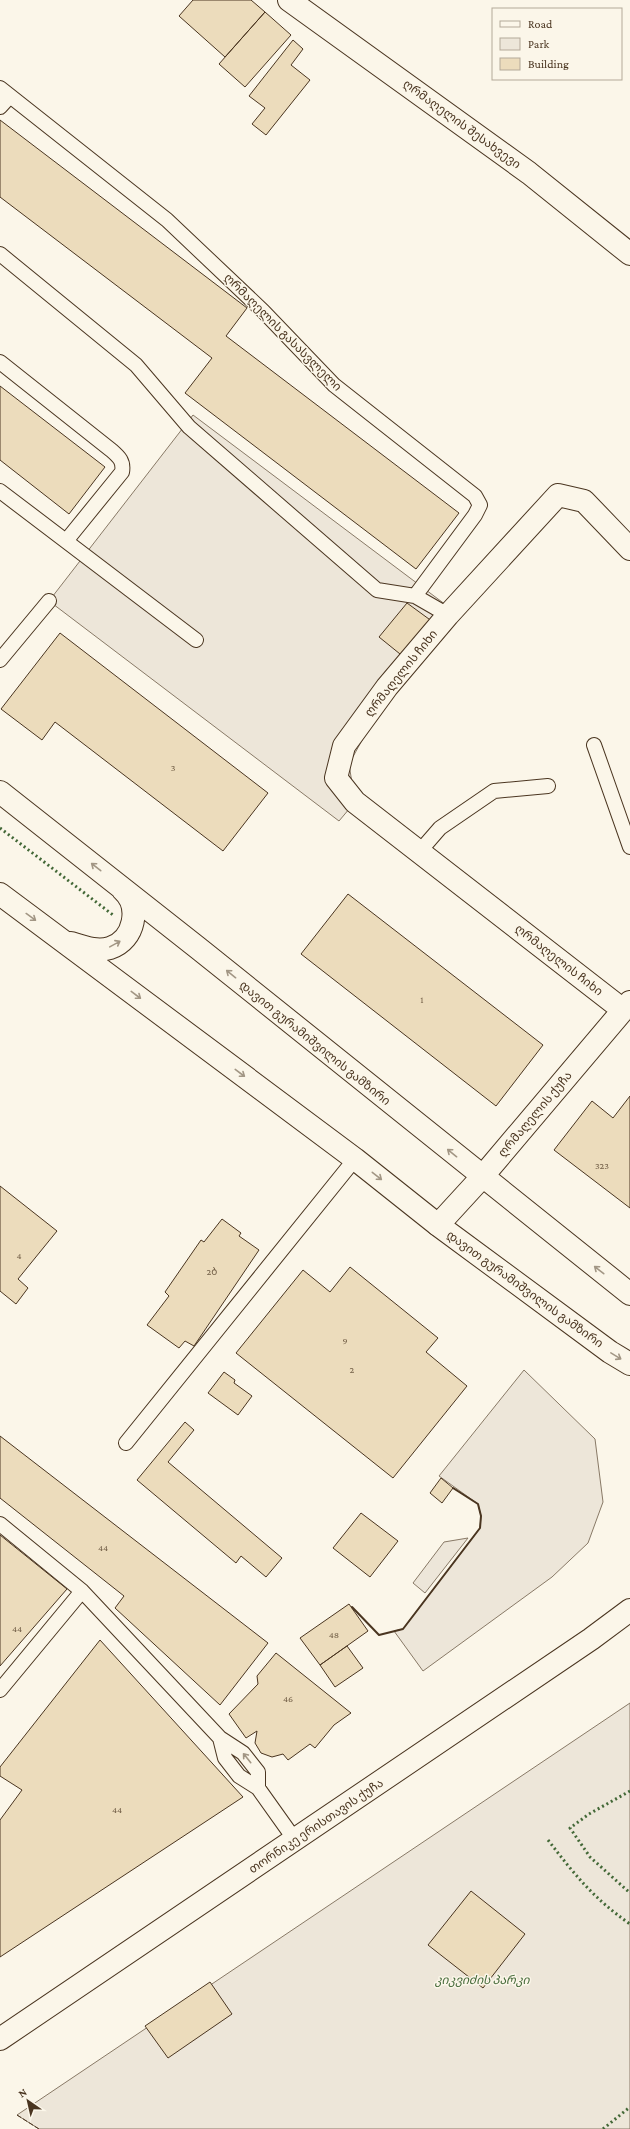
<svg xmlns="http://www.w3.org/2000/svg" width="630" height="2129" font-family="'Crimson Pro','Noto Sans Georgian',serif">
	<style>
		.green { fill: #ede6d9; stroke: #887966 }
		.building { fill: #ecdcbc; stroke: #4a3520 }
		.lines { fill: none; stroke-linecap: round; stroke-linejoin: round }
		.lane-casing { stroke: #4a3520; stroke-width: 16 }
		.street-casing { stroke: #4a3520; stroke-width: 24 }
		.secondary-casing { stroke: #4a3520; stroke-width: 24 }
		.primary-casing { stroke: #4a3520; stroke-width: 24 }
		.lane { stroke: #fbf6e9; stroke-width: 14 }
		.street { stroke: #fbf6e9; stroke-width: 22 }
		.secondary { stroke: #fbf6e9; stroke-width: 22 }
		.primary { stroke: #fbf6e9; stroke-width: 22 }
		.hedge { stroke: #436837; stroke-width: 3; stroke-dasharray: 2 3; stroke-linecap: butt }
		.fence { stroke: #4a3520; stroke-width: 1; stroke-dasharray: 5 2; stroke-linecap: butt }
		.wall { stroke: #4a3520; stroke-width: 2 }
		.oneway { stroke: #a29684 }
		.labels { text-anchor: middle; stroke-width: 3; stroke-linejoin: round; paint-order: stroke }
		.number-label { font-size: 10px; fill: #725f47 }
		.street-label { font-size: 12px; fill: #4a3520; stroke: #fbf6e9 }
		.park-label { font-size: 12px; font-style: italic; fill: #436837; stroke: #fbf6e9 }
	</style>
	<rect width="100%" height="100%" fill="#fbf6e9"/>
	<!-- green -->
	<path class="green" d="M 193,415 L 454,611 L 366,733 L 349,764 L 355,802 L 339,821 L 49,601 Z
		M 524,1370 L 595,1439 L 603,1502 L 588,1543 L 552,1577 L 423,1671 L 394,1631 L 403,1629 L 480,1528 L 481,1516 L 478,1504 L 439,1476 Z
		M 468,1538 L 425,1593 L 413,1583 L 444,1542 Z
		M 630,1703 L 630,2129 L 39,2129 L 17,2115 Z"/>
	<!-- building -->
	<path class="building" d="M 193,0 L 251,0 L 265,12 L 225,57 L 179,16 Z
		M 265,12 L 291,35 L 245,87 L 219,64 Z
		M 293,40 L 303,49 L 291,65 L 310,80 L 266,135 L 252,124 L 265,108 L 249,96 Z
		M 0,120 L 247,308 L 226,336 L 459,513 L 416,569 L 185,393 L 212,358 L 0,197 Z
		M 0,386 L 105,467 L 69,514 L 0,460 Z
		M 407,603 L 433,622 L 405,658 L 379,637 Z
		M 60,633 L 268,793 L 223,851 L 55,722 L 42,740 L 1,709 Z
		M 348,894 L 543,1045 L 496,1106 L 301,954 Z
		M 630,1096 L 630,1208 L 554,1150 L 592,1101 L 613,1118 Z
		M 0,1186 L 57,1231 L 18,1279 L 28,1288 L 16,1304 L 0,1291 Z
		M 222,1219 L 241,1233 L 239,1236 L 259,1250 L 194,1346 L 185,1341 L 179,1348 L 147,1325 L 169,1296 L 165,1292 L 201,1240 L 204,1242 Z
		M 350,1267 L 438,1338 L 426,1352 L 467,1386 L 393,1478 L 236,1353 L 303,1270 L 330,1292 Z
		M 224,1372 L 235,1380 L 234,1383 L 252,1396 L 238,1415 L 208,1393 Z
		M 185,1422 L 194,1430 L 168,1462 L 282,1558 L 266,1577 L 241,1556 L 236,1563 L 137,1480 Z
		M 0,1436 L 268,1643 L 220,1705 L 115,1608 L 124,1596 L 0,1498 Z
		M 441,1478 L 453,1488 L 442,1503 L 430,1493 Z
		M 361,1513 L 398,1541 L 370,1577 L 333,1548 Z
		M 0,1535 L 67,1589 L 0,1666 Z
		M 349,1604 L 368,1631 L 320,1665 L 300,1638 Z
		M 100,1640 L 243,1797 L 0,1957 L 0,1820 L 22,1790 L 0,1776 L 0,1767 Z
		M 347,1646 L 363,1668 L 335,1687 L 320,1665 Z
		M 276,1653 L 351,1713 L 334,1725 L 315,1748 L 310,1744 L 288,1760 L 283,1754 L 272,1757 L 261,1753 L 255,1743 L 257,1731 L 246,1738 L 229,1714 L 258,1684 L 257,1676 Z
		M 471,1891 L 525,1934 L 483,1988 L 428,1945 Z
		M 210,1982 L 232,2014 L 168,2058 L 145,2026 Z"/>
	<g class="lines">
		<defs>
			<path id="lane" d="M 0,88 L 167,220 L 263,311 L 334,385 L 475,496 L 480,505 L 475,515 L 415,596
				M 0,107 L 10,96
				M 0,254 L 136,365 L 189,427 L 377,590 L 415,596 L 448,615
				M 0,362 L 111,450 C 119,457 124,461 122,472 L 66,541
				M 0,491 L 196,640
				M 0,660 L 49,601
				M 594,745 L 630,847
				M 420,851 L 440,828 L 494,791 L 548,786
				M 126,1443 L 355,1159
				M 0,1524 L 82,1591 L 220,1738 L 243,1753 L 258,1772 L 258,1788
				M 0,1690 L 82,1591
				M 220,1738 L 225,1758 L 239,1776 L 258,1788 L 295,1840"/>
			<path id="street" d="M 289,0 L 529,173 L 630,254
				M 623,1010 L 355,802 L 336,778 L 344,746 L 387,687 L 448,615 L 558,495 L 584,501 L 630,549
				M 438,1225 L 482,1177 L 630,1002"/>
			<path id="secondary" d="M 0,2039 L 591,1639 L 630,1610"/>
			<path id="primary" d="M 0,792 L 198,948 L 630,1294
				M 0,894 L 355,1159 L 438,1225 L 610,1352 L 630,1364
				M 71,943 C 84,947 97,952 110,948 C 135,940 141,906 123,890"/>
		</defs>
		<!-- lane casing -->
		<use href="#lane" class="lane-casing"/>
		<!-- street casing -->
		<use href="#street" class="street-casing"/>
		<!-- secondary casing -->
		<use href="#secondary" class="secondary-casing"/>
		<!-- primary casing -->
		<use href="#primary" class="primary-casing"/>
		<!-- lane -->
		<use href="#lane" class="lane"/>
		<!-- street -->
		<use href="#street" class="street"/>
		<!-- secondary -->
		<use href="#secondary" class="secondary"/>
		<!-- primary -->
		<use href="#primary" class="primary"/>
		<!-- hedge -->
		<path class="hedge" d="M 0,828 L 113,915
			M 630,1791 L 589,1814 L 570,1828 L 590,1857 L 630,1893
			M 548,1840 C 575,1875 593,1898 630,1924
			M 603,2129 L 630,2107"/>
		<!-- fence -->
		<path class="fence" d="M 17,2115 L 39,2129"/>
		<!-- wall -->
		<path class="wall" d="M 352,1607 L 379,1635 L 403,1629 L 480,1528 L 481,1516 L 478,1504 L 453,1488"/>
	</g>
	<!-- one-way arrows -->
	<defs><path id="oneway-shaft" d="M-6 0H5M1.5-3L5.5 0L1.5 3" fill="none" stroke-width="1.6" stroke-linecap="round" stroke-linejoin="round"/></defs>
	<g class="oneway">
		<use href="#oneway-shaft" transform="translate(96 867) rotate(-142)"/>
		<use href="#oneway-shaft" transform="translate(31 917) rotate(36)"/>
		<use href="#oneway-shaft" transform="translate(115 944) rotate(-29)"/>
		<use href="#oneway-shaft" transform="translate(231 974) rotate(-141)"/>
		<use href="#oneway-shaft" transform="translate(136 995) rotate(37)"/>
		<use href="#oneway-shaft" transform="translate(240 1073) rotate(37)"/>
		<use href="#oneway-shaft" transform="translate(452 1153) rotate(-141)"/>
		<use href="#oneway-shaft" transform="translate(377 1176) rotate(38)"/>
		<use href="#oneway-shaft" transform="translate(599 1270) rotate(-142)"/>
		<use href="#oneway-shaft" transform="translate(616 1356) rotate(31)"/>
		<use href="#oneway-shaft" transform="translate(247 1758) rotate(-129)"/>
	</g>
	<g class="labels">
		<!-- number labels -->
		<g class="number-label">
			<text x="173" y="771">3</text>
			<text x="422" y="1003">1</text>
			<text x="602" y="1169">323</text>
			<text x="19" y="1259">4</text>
			<text x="212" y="1275">2ბ</text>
			<text x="345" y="1344">9</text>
			<text x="352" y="1373">2</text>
			<text x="103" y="1551">44</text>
			<text x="17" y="1632">44</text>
			<text x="334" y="1638">48</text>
			<text x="288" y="1702">46</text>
			<text x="117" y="1813">44</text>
		</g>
		<!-- street labels -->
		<g class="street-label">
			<text transform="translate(462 124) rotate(36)" y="4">ღრმაღელის შესახვევი</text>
			<text transform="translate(283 332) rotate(45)" y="4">ღრმაღელის გასასვლელი</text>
			<text transform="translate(401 673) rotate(-51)" y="4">ღრმაღელის ჩიხი</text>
			<text transform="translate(559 960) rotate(38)" y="4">ღრმაღელის ჩიხი</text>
			<text transform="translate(315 1043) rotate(39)" y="4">დავით გურამიშვილის გამზირი</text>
			<text transform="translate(535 1114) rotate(-50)" y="4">ღრმაღელის ქუჩა</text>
			<text transform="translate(525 1289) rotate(36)" y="4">დავით გურამიშვილის გამზირი</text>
			<text transform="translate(316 1826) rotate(-34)" y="4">თორნიკე ერისთავის ქუჩა</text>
		</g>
		<!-- park labels -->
		<g class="park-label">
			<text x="482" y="1984">კიკვიძის პარკი</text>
		</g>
	</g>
	<!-- legend -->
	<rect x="492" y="8" width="130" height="72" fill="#fbf6e9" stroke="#b4a999"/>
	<rect x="500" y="21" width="20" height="6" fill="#fbf6e9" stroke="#b4a999"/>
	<text x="528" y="28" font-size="12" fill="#4a3520">Road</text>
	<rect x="500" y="38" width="20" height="12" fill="#ede6d9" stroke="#b4a999"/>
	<text x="528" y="48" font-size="12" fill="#4a3520">Park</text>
	<rect x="500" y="58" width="20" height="12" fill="#ecdcbc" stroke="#b4a999"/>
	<text x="528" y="68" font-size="12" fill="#4a3520">Building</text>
	<!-- north arrow -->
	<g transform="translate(28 2101) rotate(326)" stroke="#fbf6e9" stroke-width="3" paint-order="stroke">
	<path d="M0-3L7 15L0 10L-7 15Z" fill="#4a3520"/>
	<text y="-6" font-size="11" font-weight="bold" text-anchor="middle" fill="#4a3520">N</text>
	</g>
</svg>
